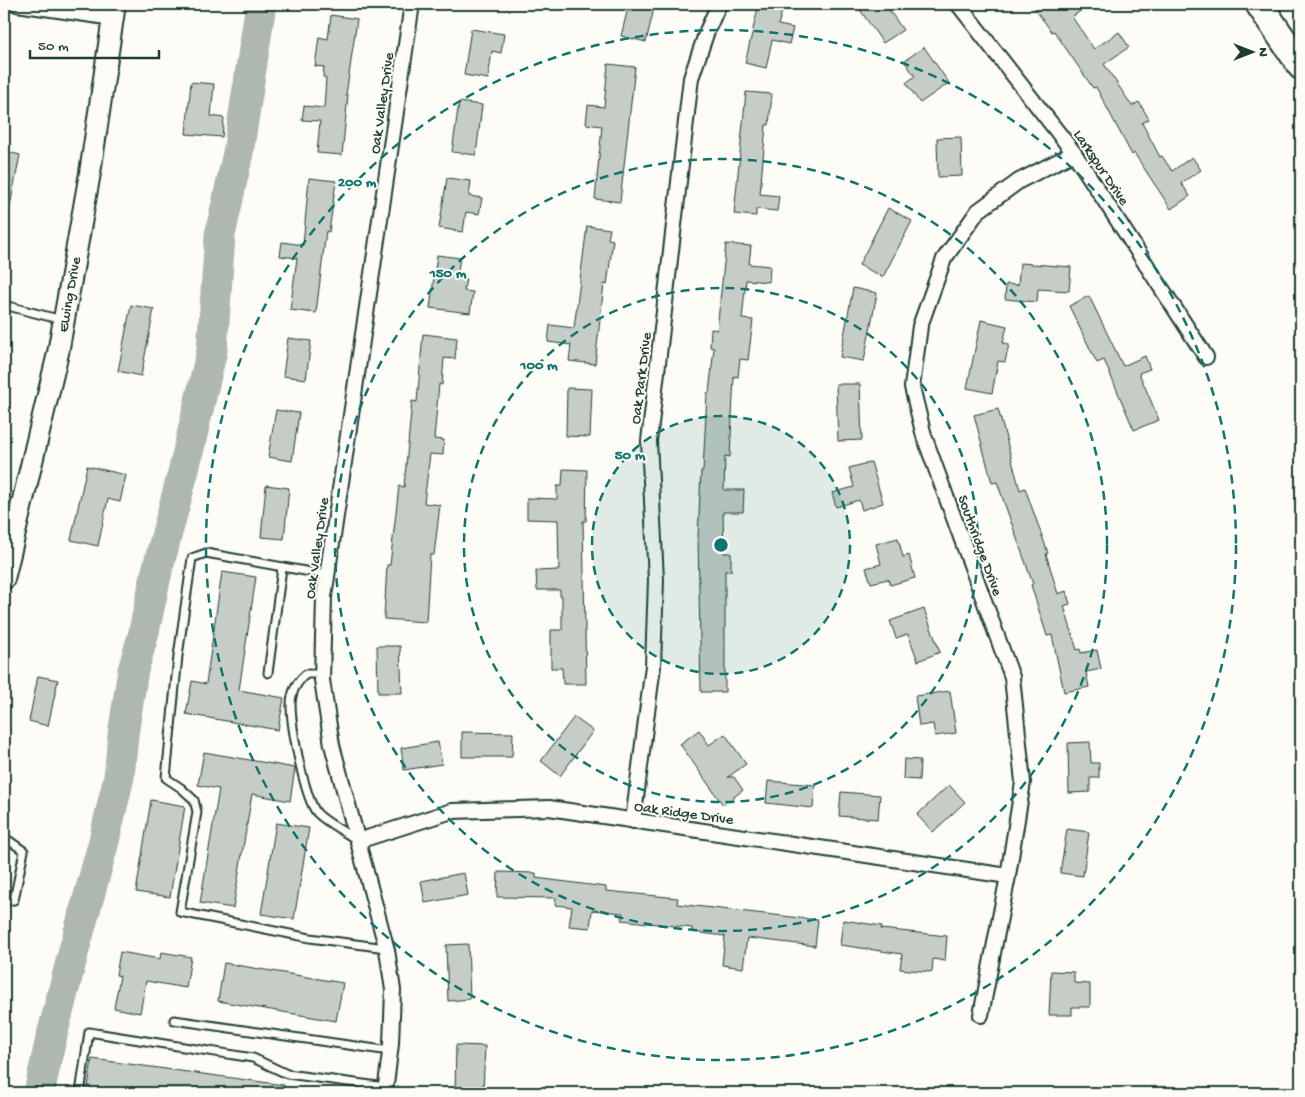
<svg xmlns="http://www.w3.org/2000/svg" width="1305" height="1097" font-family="'Gochi Hand',sans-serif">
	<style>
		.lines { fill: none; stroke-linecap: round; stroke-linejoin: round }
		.river { stroke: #aeb8b1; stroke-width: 31 }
		.building { fill: #c6cdc7; stroke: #1f3d34 }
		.service-casing { stroke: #1f3d34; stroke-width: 11 }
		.minor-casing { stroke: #1f3d34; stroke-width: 18 }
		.secondary-casing { stroke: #1f3d34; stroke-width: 24 }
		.motorway-casing { stroke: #1f3d34; stroke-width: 30 }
		.service { stroke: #fdfcf7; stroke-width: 7 }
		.minor { stroke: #fdfcf7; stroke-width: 14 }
		.secondary { stroke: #fdfcf7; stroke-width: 20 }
		.motorway { stroke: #fdfcf7; stroke-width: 26 }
		.ring { fill: none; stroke: #0f766e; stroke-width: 2.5; stroke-dasharray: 9 6 }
		.labels { text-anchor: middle; stroke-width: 4; stroke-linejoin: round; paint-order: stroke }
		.street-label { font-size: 15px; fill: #1f3d34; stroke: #fdfcf7 }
		.centre { fill: #0f766e; stroke: #fdfcf7; stroke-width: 2.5 }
		.ring-label { font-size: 15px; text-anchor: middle; font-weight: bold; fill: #0f766e; stroke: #fdfcf7; stroke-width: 4; stroke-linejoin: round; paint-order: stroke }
	</style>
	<rect width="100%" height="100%" fill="#fdfcf7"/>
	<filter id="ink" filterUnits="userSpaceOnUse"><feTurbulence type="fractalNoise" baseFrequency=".02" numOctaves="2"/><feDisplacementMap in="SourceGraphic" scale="10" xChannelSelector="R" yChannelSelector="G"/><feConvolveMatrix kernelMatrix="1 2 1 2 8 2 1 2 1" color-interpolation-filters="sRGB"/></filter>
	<g filter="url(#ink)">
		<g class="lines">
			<!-- river -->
			<path class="river" d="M 39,1093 L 50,1043 L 74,950 L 103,845 L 119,777 L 123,735 L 133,670 L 143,636 L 157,571 L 184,469 L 212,350 L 220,235 L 238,153 L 261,4"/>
		</g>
		<!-- building -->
		<path class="building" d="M 629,4 L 655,4 L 646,42 L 621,36 Z
			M 759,4 L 783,8 L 778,25 L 793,28 L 789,44 L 772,40 L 766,68 L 745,63 Z
			M 856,4 L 885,4 L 903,30 L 883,43 Z
			M 1031,4 L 1090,4 L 1072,17 L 1094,49 L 1119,32 L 1129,47 L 1104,64 L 1132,106 L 1139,102 L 1149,119 L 1142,123 L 1160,157 L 1162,156 L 1172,171 L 1192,157 L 1201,170 L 1181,183 L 1190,196 L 1171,209 L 1134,153 L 1132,155 L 1096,87 L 1093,88 L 1054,31 L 1052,32 Z
			M 331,15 L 357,19 L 346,95 L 348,95 L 342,155 L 317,153 L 320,121 L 302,120 L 304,106 L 324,108 L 326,78 L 323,77 L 324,67 L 315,66 L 319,37 L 328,39 Z
			M 471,29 L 504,34 L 501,53 L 492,51 L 488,79 L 464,75 Z
			M 924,47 L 949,83 L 920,103 L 906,83 L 915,76 L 904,61 Z
			M 608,64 L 635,67 L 620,202 L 595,199 L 602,126 L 586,124 L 588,105 L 604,107 Z
			M 191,82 L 214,84 L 211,116 L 224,118 L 222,137 L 186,134 Z
			M 746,92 L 772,94 L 769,125 L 766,125 L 760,194 L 779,196 L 777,211 L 756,209 L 756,216 L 734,214 Z
			M 459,102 L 482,105 L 476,155 L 452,152 Z
			M 961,137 L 962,176 L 938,177 L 937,138 Z
			M 4,151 L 20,155 L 10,206 L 4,205 Z
			M 309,178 L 336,181 L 329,232 L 326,231 L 316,313 L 290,310 L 297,258 L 280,256 L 282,242 L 303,245 Z
			M 447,178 L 471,181 L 469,196 L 482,198 L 479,214 L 466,212 L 463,232 L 439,228 Z
			M 888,208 L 912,221 L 883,277 L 859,265 Z
			M 587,226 L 610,229 L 608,239 L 613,240 L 607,285 L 604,284 L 595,364 L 569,361 L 571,345 L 548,342 L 550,325 L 574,328 Z
			M 726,244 L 751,246 L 749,264 L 770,266 L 769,282 L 746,280 L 742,319 L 753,320 L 748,360 L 740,359 L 738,377 L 734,376 L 730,457 L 725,456 L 724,490 L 744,490 L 743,512 L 723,512 L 724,553 L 731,553 L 731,571 L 725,571 L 725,692 L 701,692 L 698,538 L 701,471 L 703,471 L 707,393 L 709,393 L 714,348 L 710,347 L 711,329 L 717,330 Z
			M 437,255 L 460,258 L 457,277 L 466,278 L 464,291 L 473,292 L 470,313 L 430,308 Z
			M 1020,263 L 1071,267 L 1069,291 L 1038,289 L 1037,302 L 1005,299 L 1006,284 L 1018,285 Z
			M 853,288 L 877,293 L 864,361 L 840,357 Z
			M 1089,296 L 1123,366 L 1145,356 L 1150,369 L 1139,373 L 1159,420 L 1134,430 L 1104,360 L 1097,363 L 1069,306 Z
			M 131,305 L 154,309 L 141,376 L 118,371 Z
			M 981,320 L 1007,326 L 1003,343 L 1009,344 L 1005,362 L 998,361 L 992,393 L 967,388 Z
			M 423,334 L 457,338 L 455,359 L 444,358 L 442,385 L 439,384 L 434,439 L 444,440 L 443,455 L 430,454 L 424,503 L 440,505 L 434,555 L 430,555 L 426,622 L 384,619 L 387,565 L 390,565 L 399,486 L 404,487 L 412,401 L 417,402 Z
			M 288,338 L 311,341 L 306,379 L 283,376 Z
			M 836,384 L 860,384 L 862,440 L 838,441 Z
			M 567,388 L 592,389 L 590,437 L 566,436 Z
			M 998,409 L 1020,490 L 1025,488 L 1048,553 L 1046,554 L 1058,594 L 1066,591 L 1070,604 L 1064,606 L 1077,650 L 1080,649 L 1081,653 L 1097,650 L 1101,669 L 1086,672 L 1089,687 L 1064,692 L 1052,635 L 1047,636 L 1031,585 L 1033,584 L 997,482 L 992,483 L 974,415 Z
			M 276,410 L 299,413 L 292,461 L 268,457 Z
			M 871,462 L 883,503 L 862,510 L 859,500 L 836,507 L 832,493 L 854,487 L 849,468 Z
			M 87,466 L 126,475 L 120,502 L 108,499 L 98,546 L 71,540 Z
			M 563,469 L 587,470 L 586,521 L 583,521 L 586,684 L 563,684 L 562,668 L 551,668 L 551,630 L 562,630 L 562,596 L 560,596 L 560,590 L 537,590 L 536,571 L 559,570 L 558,520 L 527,519 L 527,498 L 557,499 L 557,486 L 562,486 Z
			M 266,485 L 289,488 L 284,539 L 261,537 Z
			M 898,538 L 903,557 L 909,555 L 915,578 L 890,585 L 888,579 L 871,583 L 866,568 L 881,564 L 876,544 Z
			M 222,572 L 256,577 L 239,690 L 284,698 L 278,730 L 186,714 L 192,681 L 206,684 Z
			M 924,609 L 940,652 L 918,661 L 908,634 L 896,638 L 890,621 Z
			M 377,646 L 400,646 L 402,693 L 378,693 Z
			M 38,676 L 58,680 L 48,726 L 29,721 Z
			M 950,691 L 956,733 L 935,736 L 933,724 L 919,726 L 915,696 Z
			M 574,717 L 593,731 L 560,776 L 541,761 Z
			M 699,730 L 709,745 L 725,734 L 746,764 L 728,777 L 734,777 L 743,790 L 723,805 L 680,744 Z
			M 462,732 L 513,733 L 512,757 L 462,757 Z
			M 438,742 L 442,764 L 404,770 L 401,748 Z
			M 1090,742 L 1091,763 L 1099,763 L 1099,778 L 1090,778 L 1090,792 L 1069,793 L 1068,743 Z
			M 204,752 L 295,768 L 290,801 L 252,794 L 233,908 L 200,903 L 219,789 L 198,785 Z
			M 904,759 L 920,760 L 919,780 L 903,779 Z
			M 768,781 L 815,785 L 813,808 L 766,803 Z
			M 949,785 L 965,802 L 933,832 L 917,815 Z
			M 841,792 L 880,795 L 878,819 L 839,816 Z
			M 151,800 L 185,806 L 170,897 L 136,892 Z
			M 276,823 L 309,828 L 294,919 L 261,914 Z
			M 1067,829 L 1089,832 L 1083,876 L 1060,873 Z
			M 498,872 L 536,873 L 536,878 L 606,887 L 606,891 L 678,898 L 677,904 L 818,920 L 815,946 L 747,938 L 743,968 L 722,965 L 725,936 L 692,932 L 692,928 L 622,920 L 623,913 L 592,910 L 590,928 L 569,926 L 572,907 L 555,905 L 556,898 L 497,897 Z
			M 464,873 L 468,895 L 425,903 L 421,881 Z
			M 843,920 L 882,926 L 881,929 L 947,936 L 945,961 L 933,959 L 932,972 L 900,969 L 902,954 L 840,945 Z
			M 468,944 L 470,999 L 448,1001 L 446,945 Z
			M 120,952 L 160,959 L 161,952 L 191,957 L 186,988 L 146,981 L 140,1013 L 114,1008 L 120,976 L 116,975 Z
			M 224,963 L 343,983 L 336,1021 L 218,1001 Z
			M 1051,971 L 1074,972 L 1074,983 L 1090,984 L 1090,1007 L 1072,1007 L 1072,1015 L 1049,1015 Z
			M 456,1045 L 485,1046 L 483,1093 L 455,1093 Z
			M 92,1059 L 284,1085 L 284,1093 L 87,1093 Z"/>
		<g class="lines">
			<defs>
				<path id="service" d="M 4,305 L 62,320
					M 327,575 L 206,553 L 192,558 L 178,656 L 166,778 L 181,788 L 194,800 L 197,812 L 180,912 L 310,938 L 386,948
					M 268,673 L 282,568
					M 322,674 L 306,674 C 299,680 294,687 292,696 C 287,714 305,800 317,813 C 324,821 345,832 355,839
					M 4,837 L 24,851 L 14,900 L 4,901
					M 174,1020 L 390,1051
					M 80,1093 L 89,1032 L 253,1058 L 287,1074 L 386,1087"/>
				<path id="minor" d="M 17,4 L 113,18
					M 958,4 L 1074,153 L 1206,357
					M 633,821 L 653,666 L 656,580 L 649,441 L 691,78 L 707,31 L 719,4
					M 358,841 L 452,811 L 549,808 L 1008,876
					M 981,1015 L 1008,876 L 1023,782 L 1012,677 L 924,436 L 912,387 L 920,326 L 944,259 L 978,211 L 1019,181 L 1074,153
					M 385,1093 L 391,1044 L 393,990 L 387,950 L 332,745 L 322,680 L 324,597 L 412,4"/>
				<g id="secondary">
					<path id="s1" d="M 4,579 L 58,353 L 90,173 L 115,4"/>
				</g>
				<path id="motorway" d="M 1259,4 L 1301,66"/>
			</defs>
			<!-- service casing -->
			<use href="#service" class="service-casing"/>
			<!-- minor casing -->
			<use href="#minor" class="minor-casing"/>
			<!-- secondary casing -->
			<use href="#secondary" class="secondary-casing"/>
			<!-- motorway casing -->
			<use href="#motorway" class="motorway-casing"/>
			<!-- service -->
			<use href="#service" class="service"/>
			<!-- minor -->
			<use href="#minor" class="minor"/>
			<!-- secondary -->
			<use href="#secondary" class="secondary"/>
			<!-- motorway -->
			<use href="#motorway" class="motorway"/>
		</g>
	</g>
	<!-- distance rings -->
	<circle cx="721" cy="545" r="129" fill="#0f766e" fill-opacity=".12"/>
	<g class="ring">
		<circle cx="721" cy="545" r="129"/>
		<circle cx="721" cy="545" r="257"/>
		<circle cx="721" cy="545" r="386"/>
		<circle cx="721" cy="545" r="515"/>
	</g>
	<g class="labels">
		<!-- street labels -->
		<g class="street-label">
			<text transform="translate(381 103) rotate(-82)" y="5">Oak Valley Drive</text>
			<text transform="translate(1102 167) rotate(56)" y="5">Larkspur Drive</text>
			<text dy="5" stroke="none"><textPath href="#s1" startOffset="292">Ewing Drive</textPath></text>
			<text transform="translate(640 378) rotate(-83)" y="5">Oak Park Drive</text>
			<text transform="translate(981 545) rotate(70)" y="5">Southridge Drive</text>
			<text transform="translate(316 548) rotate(-82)" y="5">Oak Valley Drive</text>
			<text transform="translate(684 812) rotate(8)" y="5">Oak Ridge Drive</text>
		</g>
	</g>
	<circle cx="721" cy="545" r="8" class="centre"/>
	<g class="ring-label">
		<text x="357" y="186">200 m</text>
		<text x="448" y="277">150 m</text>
		<text x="539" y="369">100 m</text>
		<text x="630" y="459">50 m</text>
	</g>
	<!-- margin -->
	<rect width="1305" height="1097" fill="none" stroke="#fdfcf7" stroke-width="20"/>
	<rect x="10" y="10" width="1285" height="1077" fill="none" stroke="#1f3d34" stroke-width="2" filter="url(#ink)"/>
	<!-- north arrow -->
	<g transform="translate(1252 52) rotate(90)" stroke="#fdfcf7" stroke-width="4" paint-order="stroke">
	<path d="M0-4L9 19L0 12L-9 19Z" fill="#1f3d34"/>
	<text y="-8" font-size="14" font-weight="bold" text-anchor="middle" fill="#1f3d34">N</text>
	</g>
	<!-- scale -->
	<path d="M30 50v8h129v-8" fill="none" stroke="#1f3d34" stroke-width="2.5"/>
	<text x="38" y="50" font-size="15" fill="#1f3d34" stroke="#fdfcf7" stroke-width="4" paint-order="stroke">50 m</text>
</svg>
